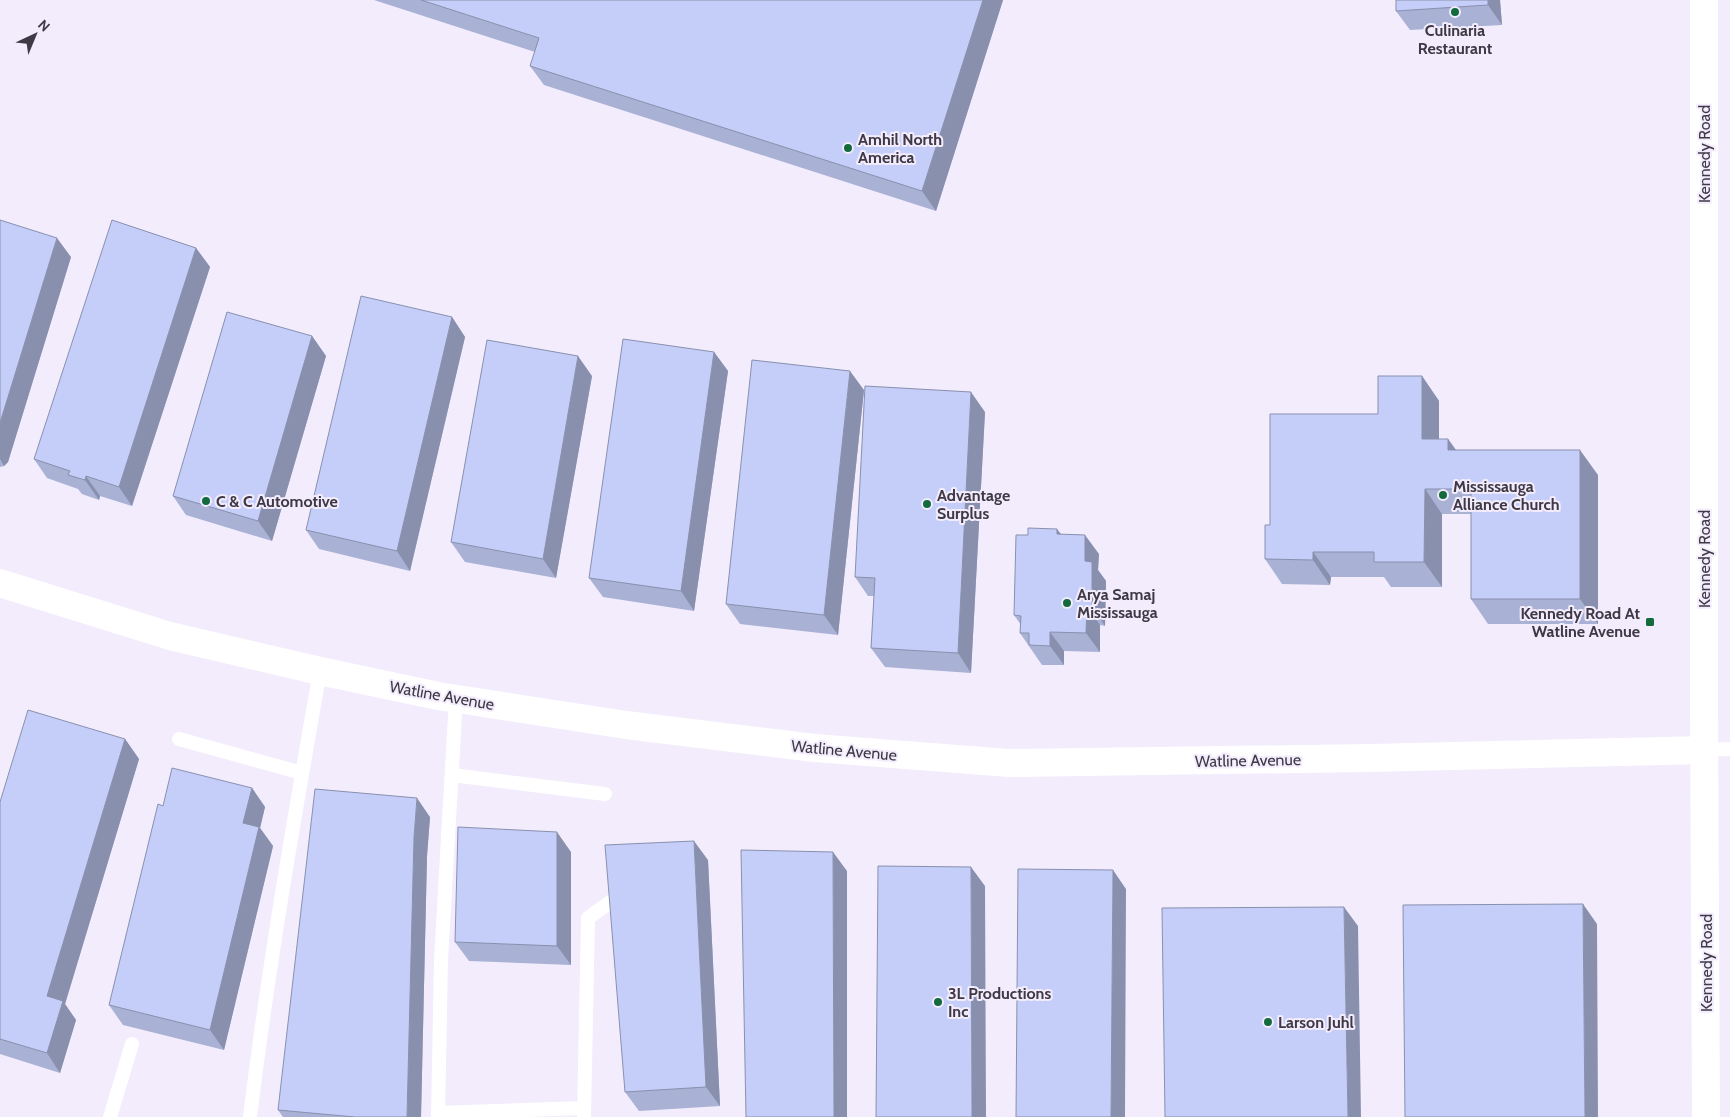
<svg xmlns="http://www.w3.org/2000/svg" width="1730" height="1117" font-family="Cabin,sans-serif">
	<style>
		.lines { fill: none; stroke-linecap: round; stroke-linejoin: round }
		.lane { stroke: #fff; stroke-width: 14 }
		.street { stroke: #fff; stroke-width: 28 }
		.secondary { stroke: #fff; stroke-width: 28 }
		.wall { fill: #a9b1d5 }
		.shaded-wall { fill: #8990ae }
		.building { fill: #c4cef8; stroke: #8990ae }
		.poi-dot { fill: #136a3d; stroke: #f2ecfd; stroke-width: 2 }
		.labels { text-anchor: middle; stroke-width: 4; stroke-linejoin: round; paint-order: stroke }
		.poi-label { font-size: 16px; font-weight: bold; fill: #3e3944; stroke: #f2ecfd; text-anchor: start }
		.street-label { font-size: 16px; fill: #3e3944; stroke: #f2ecfd }
	</style>
	<rect width="100%" height="100%" fill="#f2ecfd"/>
	<g class="lines">
		<!-- lane -->
		<path class="lane" d="M 179,739 L 302,773
			M 1705,750 L 1730,749
			M 452,775 L 605,794
			M 438,1113 L 584,1108
			M 110,1117 L 132,1044
			M 250,1117 C 268,968 294,819 320,671
			M 438,1117 L 441,960 L 456,698
			M 584,1117 L 588,918 L 613,900"/>
		<!-- street -->
		<path class="street" d="M 0,583 L 170,636 L 320,671 L 438,696 L 626,725 L 815,748 L 1009,763 L 1370,758 L 1705,750"/>
		<!-- secondary -->
		<path class="secondary" d="M 1704,0 L 1704,704 L 1706,1117"/>
	</g>
	<!-- wall -->
	<path class="wall" d="M 374,0 L 1003,0 L 936,211 L 544,85 L 530,66 L 535,52 Z
		M 1396,0 L 1500,0 L 1502,25 L 1410,30 L 1396,11 Z
		M 0,220 L 71,257 L 8,462 L 4,466 L 0,467 Z
		M 196,248 L 210,267 L 132,506 L 100,496 L 99,500 L 82,494 L 78,489 L 47,478 L 34,459 Z
		M 452,317 L 465,337 L 410,571 L 319,549 L 306,530 Z
		M 312,336 L 326,356 L 272,541 L 186,515 L 173,496 Z
		M 714,352 L 728,371 L 694,611 L 603,597 L 589,578 Z
		M 592,376 L 556,578 L 465,562 L 451,542 Z
		M 1422,376 L 1439,401 L 1439,439 L 1448,439 L 1456,450 L 1598,475 L 1598,624 L 1488,624 L 1471,599 L 1471,514 L 1442,514 L 1442,587 L 1391,587 L 1384,577 L 1331,577 L 1330,585 L 1282,584 L 1265,559 L 1378,414 Z
		M 864,390 L 838,635 L 740,624 L 726,604 Z
		M 985,412 L 971,673 L 885,667 L 871,648 L 874,596 L 868,596 L 855,577 Z
		M 1057,529 L 1061,534 L 1099,554 L 1098,570 L 1106,581 L 1105,626 L 1100,625 L 1100,652 L 1064,651 L 1064,665 L 1042,665 L 1020,633 L 1021,625 L 1014,615 L 1028,535 Z
		M 125,739 L 139,759 L 65,1004 L 76,1020 L 60,1073 L 0,1054 L 0,802 Z
		M 252,788 L 265,807 L 260,828 L 273,846 L 224,1050 L 123,1025 L 109,1005 L 163,806 Z
		M 430,817 L 427,856 L 421,1117 L 283,1117 L 278,1110 Z
		M 571,852 L 571,965 L 469,961 L 455,942 Z
		M 708,860 L 720,1106 L 639,1111 L 625,1092 Z"/>
	<!-- shaded-wall -->
	<path class="shaded-wall" d="M 983,0 L 1003,0 L 936,211 L 922,191 Z
		M 1488,0 L 1500,0 L 1502,25 L 1488,5 Z
		M 57,238 L 71,257 L 8,462 L 4,466 L 0,459 L 0,423 Z
		M 196,248 L 210,267 L 132,506 L 119,487 Z
		M 452,317 L 465,337 L 410,571 L 397,551 Z
		M 312,336 L 326,356 L 272,541 L 258,521 Z
		M 714,352 L 728,371 L 694,611 L 681,591 Z
		M 578,356 L 592,376 L 556,578 L 543,559 Z
		M 850,371 L 864,390 L 838,635 L 824,615 Z
		M 1422,376 L 1439,401 L 1439,464 L 1422,439 Z
		M 971,392 L 985,412 L 971,673 L 958,653 Z
		M 1448,439 L 1466,464 L 1448,450 Z
		M 1580,450 L 1598,475 L 1598,624 L 1580,599 Z
		M 86,476 L 100,496 L 99,500 L 85,480 Z
		M 1425,489 L 1442,514 L 1442,587 L 1424,562 Z
		M 1057,529 L 1070,548 L 1057,534 Z
		M 1085,535 L 1099,554 L 1098,570 L 1106,581 L 1105,626 L 1092,606 L 1085,561 Z
		M 1313,552 L 1331,577 L 1330,585 L 1313,560 Z
		M 1087,606 L 1100,625 L 1100,652 L 1086,633 Z
		M 1050,632 L 1064,651 L 1064,665 L 1050,646 Z
		M 125,739 L 139,759 L 65,1004 L 76,1020 L 60,1073 L 47,1053 L 47,996 Z
		M 252,788 L 265,807 L 260,828 L 273,846 L 224,1050 L 210,1030 L 243,823 Z
		M 417,798 L 430,817 L 427,856 L 421,1117 L 407,1117 L 414,837 Z
		M 557,832 L 571,852 L 571,965 L 557,946 Z
		M 694,841 L 708,860 L 720,1106 L 706,1087 Z
		M 833,852 L 847,871 L 847,1117 L 834,1117 Z
		M 971,867 L 985,886 L 986,1117 L 972,1117 Z
		M 1113,870 L 1126,889 L 1125,1117 L 1111,1117 Z
		M 1583,904 L 1597,924 L 1598,1117 L 1585,1117 Z
		M 1344,907 L 1358,926 L 1361,1117 L 1348,1117 Z"/>
	<!-- building -->
	<path class="building" d="M 421,0 L 983,0 L 922,191 L 530,66 L 539,38 Z
		M 1396,0 L 1488,0 L 1488,5 L 1396,11 Z
		M 0,220 L 57,238 L 0,423 Z
		M 112,220 L 196,248 L 119,487 L 86,476 L 85,480 L 68,475 L 70,471 L 34,459 Z
		M 361,296 L 452,317 L 397,551 L 306,530 Z
		M 227,312 L 312,336 L 258,521 L 173,496 Z
		M 623,339 L 714,352 L 681,591 L 589,578 Z
		M 487,340 L 578,356 L 543,559 L 451,542 Z
		M 752,360 L 850,371 L 824,615 L 726,604 Z
		M 1378,376 L 1422,376 L 1422,439 L 1448,439 L 1448,450 L 1580,450 L 1580,599 L 1471,599 L 1471,489 L 1425,489 L 1424,562 L 1374,562 L 1374,552 L 1313,552 L 1313,560 L 1265,559 L 1265,525 L 1270,525 L 1270,414 L 1378,414 Z
		M 865,386 L 971,392 L 958,653 L 871,648 L 875,578 L 855,577 Z
		M 1028,528 L 1057,529 L 1057,534 L 1085,535 L 1085,561 L 1092,562 L 1092,606 L 1087,606 L 1086,633 L 1050,632 L 1050,646 L 1029,645 L 1029,633 L 1020,633 L 1021,616 L 1014,615 L 1016,535 L 1028,535 Z
		M 28,710 L 125,739 L 47,996 L 63,1001 L 47,1053 L 0,1039 L 0,802 Z
		M 172,768 L 252,788 L 243,823 L 259,827 L 210,1030 L 109,1005 L 158,804 L 163,806 Z
		M 315,789 L 417,798 L 414,837 L 407,1117 L 355,1117 L 278,1110 Z
		M 458,827 L 557,832 L 557,946 L 455,942 Z
		M 694,841 L 706,1087 L 625,1092 L 605,845 Z
		M 741,850 L 833,852 L 834,1117 L 746,1117 Z
		M 878,866 L 971,867 L 972,1117 L 876,1117 Z
		M 1018,869 L 1113,870 L 1111,1117 L 1016,1117 Z
		M 1583,904 L 1585,1117 L 1405,1117 L 1403,905 Z
		M 1344,907 L 1348,1117 L 1165,1117 L 1162,908 Z"/>
	<!-- markers -->
	<g class="poi-dot">
		<circle cx="1455" cy="12" r="5"/>
		<circle cx="848" cy="148" r="5"/>
		<circle cx="1443" cy="495" r="5"/>
		<circle cx="206" cy="501" r="5"/>
		<circle cx="927" cy="504" r="5"/>
		<circle cx="1067" cy="603" r="5"/>
		<rect x="1645" y="617" width="10" height="10" rx="2.5"/>
		<circle cx="938" cy="1002" r="5"/>
		<circle cx="1268" cy="1022" r="5"/>
	</g>
	<g class="labels">
		<!-- poi labels -->
		<g class="poi-label">
			<text x="1455" y="36" text-anchor="middle">Culinaria<tspan x="1455" dy="18">Restaurant</tspan></text>
			<text x="858" y="145">Amhil North<tspan x="858" dy="18">America</tspan></text>
			<text x="1453" y="492">Mississauga<tspan x="1453" dy="18">Alliance Church</tspan></text>
			<text x="937" y="501">Advantage<tspan x="937" dy="18">Surplus</tspan></text>
			<text x="216" y="507">C &amp; C Automotive</text>
			<text x="1077" y="600">Arya Samaj<tspan x="1077" dy="18">Mississauga</tspan></text>
			<text x="1640" y="619" text-anchor="end">Kennedy Road At<tspan x="1640" dy="18">Watline Avenue</tspan></text>
			<text x="948" y="999">3L Productions<tspan x="948" dy="18">Inc</tspan></text>
			<text x="1278" y="1028">Larson Juhl</text>
		</g>
		<!-- street labels -->
		<g class="street-label">
			<text transform="translate(1704 154) rotate(-90)" y="6">Kennedy Road</text>
			<text transform="translate(1704 559) rotate(-90)" y="6">Kennedy Road</text>
			<text transform="translate(442 695) rotate(10)" y="6">Watline Avenue</text>
			<text transform="translate(844 750) rotate(5)" y="6">Watline Avenue</text>
			<text transform="translate(1248 760) rotate(-1)" y="6">Watline Avenue</text>
			<text transform="translate(1706 963) rotate(-90)" y="6">Kennedy Road</text>
		</g>
	</g>
	<!-- north arrow -->
	<g transform="translate(35 35) rotate(44)" stroke="#f2ecfd" stroke-width="4" paint-order="stroke">
	<path d="M0-4L9 19L0 12L-9 19Z" fill="#3e3944"/>
	<text y="-8" font-size="14" font-weight="bold" text-anchor="middle" fill="#3e3944">N</text>
	</g>
</svg>
